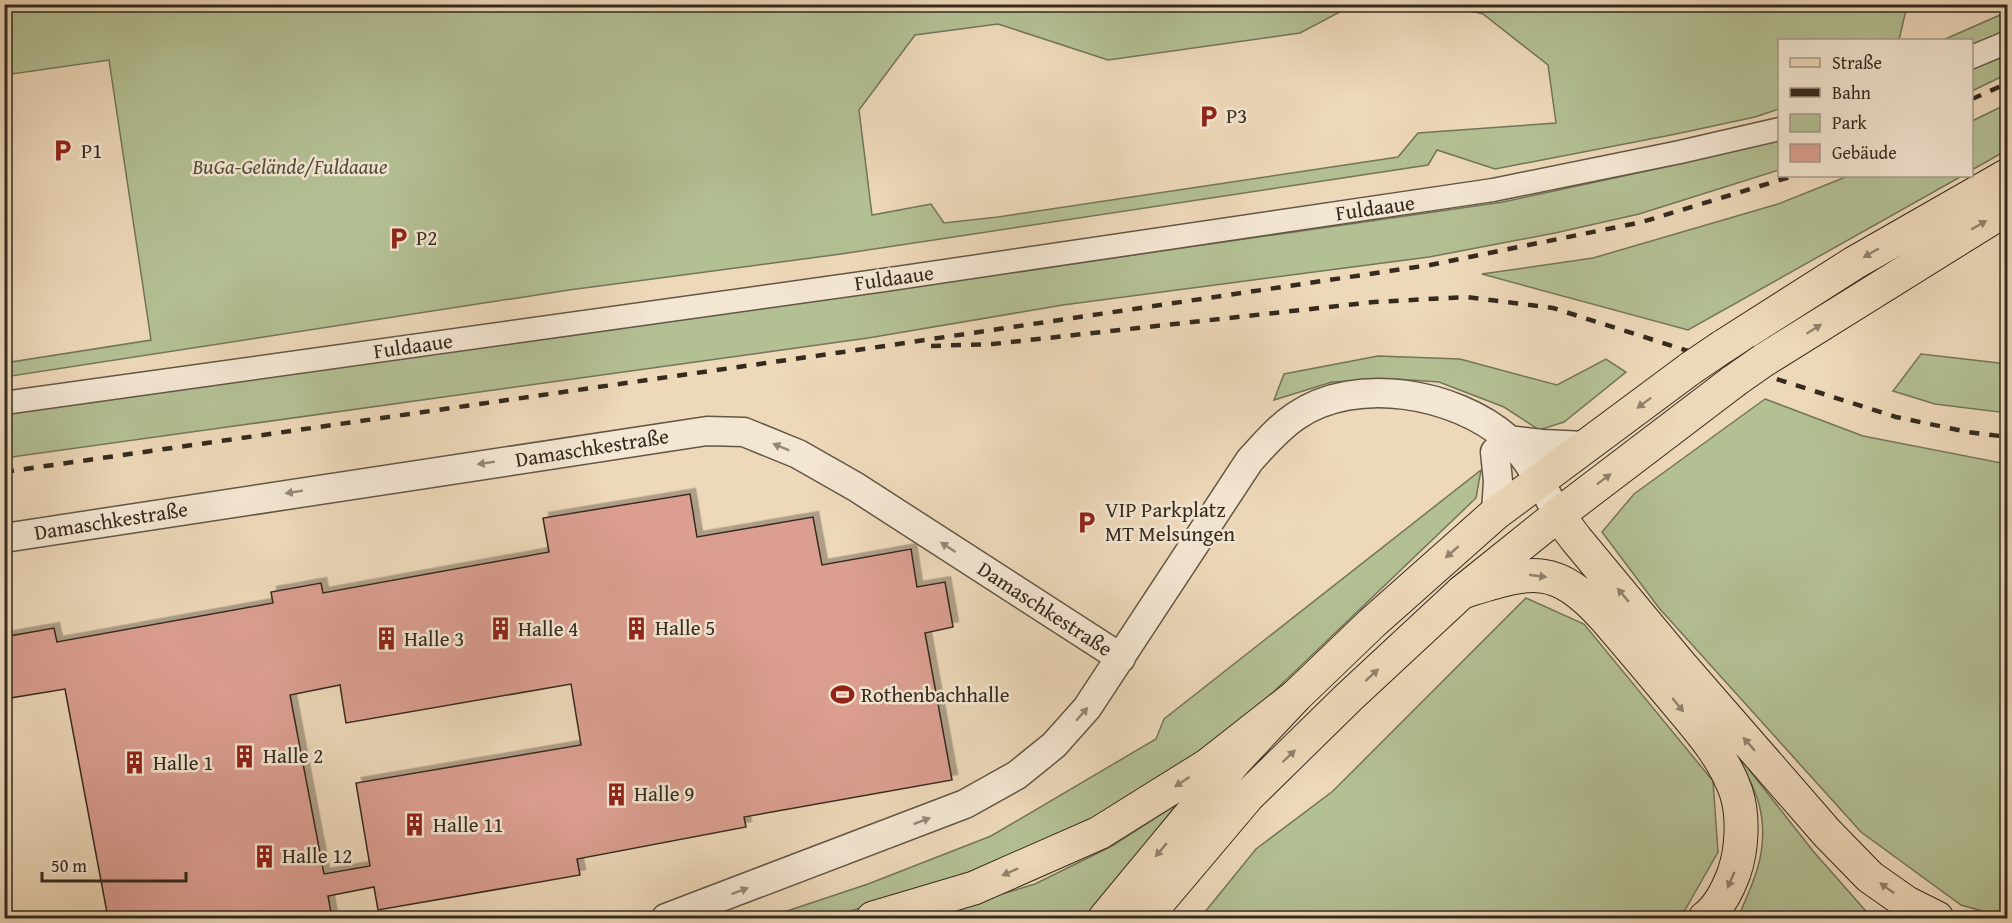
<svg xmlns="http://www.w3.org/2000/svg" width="2012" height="923" font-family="'Gentium Book Plus',serif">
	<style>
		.green { fill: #b3c094; stroke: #747559; stroke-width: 1.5 }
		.building { fill: #db9e91; stroke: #352a1e; stroke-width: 1.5; fill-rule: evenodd; filter: url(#shadow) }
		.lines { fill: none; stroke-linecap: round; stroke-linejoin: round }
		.minor-casing { stroke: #635645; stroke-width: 25 }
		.tertiary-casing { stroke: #635645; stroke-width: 31 }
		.primary-casing { stroke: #352a1e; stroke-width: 35 }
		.motorway-casing { stroke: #352a1e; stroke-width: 35 }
		.minor { stroke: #f3e6d2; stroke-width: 22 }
		.tertiary { stroke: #f3e6d2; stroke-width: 28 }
		.primary { stroke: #edd8b9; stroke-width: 33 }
		.motorway { stroke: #edd8b9; stroke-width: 33 }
		.rail { stroke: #352a1e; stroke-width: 4.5; stroke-dasharray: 10 10; stroke-linecap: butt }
		.primary-bridge-casing { stroke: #352a1e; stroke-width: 35; stroke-linecap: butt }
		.primary-bridge { stroke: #edd8b9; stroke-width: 33 }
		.oneway { fill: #91816c }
		.oneway2 { fill: #948878 }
		.labels { text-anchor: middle; stroke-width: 5; stroke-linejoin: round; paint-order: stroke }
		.poi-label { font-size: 21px; fill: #352a1e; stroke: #f3e6d2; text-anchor: start }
		.park-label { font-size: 21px; font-style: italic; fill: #54503c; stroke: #f3e6d2 }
		.street-label { font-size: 21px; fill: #352a1e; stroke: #f3e6d2 }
	</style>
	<defs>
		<filter id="shadow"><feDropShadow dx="5.5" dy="-5.5" stdDeviation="0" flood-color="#0004"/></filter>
	</defs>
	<rect width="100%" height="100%" fill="#edd8b9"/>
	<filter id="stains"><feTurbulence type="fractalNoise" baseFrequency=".00333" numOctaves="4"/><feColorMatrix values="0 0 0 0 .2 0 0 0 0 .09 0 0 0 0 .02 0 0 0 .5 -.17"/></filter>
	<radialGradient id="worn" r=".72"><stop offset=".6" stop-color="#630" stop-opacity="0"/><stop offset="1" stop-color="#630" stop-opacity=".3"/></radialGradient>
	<!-- green -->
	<path class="green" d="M 5,4 L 1365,5 L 1351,6 L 1300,33 L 1108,60 L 998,24 L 915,35 L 859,110 L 872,215 L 931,204 L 944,223 L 998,217 L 1398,157 L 1418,133 L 1556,123 L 1548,65 L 1483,14 L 1447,5 L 1909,5 L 1905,14 L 1899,40 L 1780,40 L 1779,109 L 1755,117 L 1676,134 L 1495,169 L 1437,150 L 1428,165 L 841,254 L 569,290 L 5,377 L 5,363 L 151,340 L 109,60 L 5,75 Z
		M 2007,12 L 2007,32 L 1972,47 L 1972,40 L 1943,40 Z
		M 2007,53 L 2007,74 L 1972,91 L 1972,69 Z
		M 2007,104 L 2007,150 L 1972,170 L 1972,121 Z
		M 1779,138 L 1779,170 L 1639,214 L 1555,233 L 1429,257 L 1063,305 L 868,338 L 5,458 L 4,412 L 568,336 L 1503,202 L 1679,164 Z
		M 1848,176 L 1962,176 L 1688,330 L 1482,274 L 1593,258 L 1778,204 Z
		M 1921,354 L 2007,364 L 2007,413 L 1935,404 L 1893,391 Z
		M 1378,356 L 1460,359 L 1557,385 L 1606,359 L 1626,372 L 1564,422 L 1539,430 L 1504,407 L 1439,382 L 1396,379 L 1332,382 L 1274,400 L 1284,374 Z
		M 1765,399 L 1863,436 L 2007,464 L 2007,918 L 1961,905 L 1861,832 L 1659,608 L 1602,532 L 1634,494 Z
		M 1481,470 L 1476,498 L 1264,701 L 1213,745 L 1100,815 L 1036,849 L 912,893 L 826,918 L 766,918 L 868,884 L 991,836 L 1156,739 L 1164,719 Z
		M 1526,598 L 1584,624 L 1713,781 L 1718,852 L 1685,910 L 1664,918 L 1200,918 L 1256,849 L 1333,791 Z
		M 1739,757 L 1813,851 L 1872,918 L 1738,917 C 1755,880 1770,847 1759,804 C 1755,788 1745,772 1739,757 Z
		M 1177,804 L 1087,918 L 922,918 L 1035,884 L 1112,846 Z"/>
	<!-- building -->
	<path class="building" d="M 690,494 L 697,537 L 813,517 L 822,565 L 911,549 L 917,587 L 945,582 L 953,627 L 925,633 L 952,780 L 744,817 L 746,827 L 577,859 L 580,875 L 378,910 L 374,887 L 328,896 L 332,918 L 108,918 L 65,689 L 4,699 L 4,637 L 54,628 L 57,642 L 273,603 L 271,592 L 321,583 L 323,593 L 549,552 L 543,518 ZM 571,684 L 581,745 L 356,783 L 370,866 L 324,874 L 290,695 L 340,685 L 346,723 Z"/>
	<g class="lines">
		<defs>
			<path id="minor" d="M 1972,57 L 2008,42
				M 4,403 L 884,280 L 1493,190 L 1680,152 L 1780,129"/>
			<path id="tertiary" d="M 1508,440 L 1542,444 L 1586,446
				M 1495,452 L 1498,481 L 1496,513
				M 4,538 L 707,431 L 744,432 L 798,454 L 856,487 L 1121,658
				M 666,918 L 965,804 L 1017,775 L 1054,745 L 1087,708 L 1250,460 C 1264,445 1278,428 1296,416 C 1356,375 1455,393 1507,438 C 1529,458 1544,489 1558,515"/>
			<path id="primary" d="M 1722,347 L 1854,263 L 2008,175
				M 1764,360 L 2008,208
				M 1105,918 L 1235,761 L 1296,696 L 1372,623 L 1496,513 L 1691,368
				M 1145,918 L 1248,796 L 1349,697 L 1462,592 L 1558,515 L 1734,381"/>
			<path id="motorway" d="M 1558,515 L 1576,539 L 1679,663 L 1827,833 L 1870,877 L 1907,903 L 1937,918
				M 1462,592 C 1528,572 1553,560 1605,618 C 1631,648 1656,678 1681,708 C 1703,734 1725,760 1736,792 C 1744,816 1742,850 1734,873 C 1728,889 1719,908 1705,918
				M 873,918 L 974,888 L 1099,833 L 1208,765 L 1296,696"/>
		</defs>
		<!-- minor casing -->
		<use href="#minor" class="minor-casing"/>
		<!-- tertiary casing -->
		<use href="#tertiary" class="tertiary-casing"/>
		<!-- primary casing -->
		<use href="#primary" class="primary-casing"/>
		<!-- motorway casing -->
		<use href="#motorway" class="motorway-casing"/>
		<!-- minor -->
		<use href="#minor" class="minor"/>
		<!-- tertiary -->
		<use href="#tertiary" class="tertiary"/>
		<!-- primary -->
		<use href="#primary" class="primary"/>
		<!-- motorway -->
		<use href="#motorway" class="motorway"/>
		<!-- rail -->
		<path class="rail" d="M 1972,99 L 2008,83
			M 931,346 L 993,344 L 1374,302 L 1467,297 L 1553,308 L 1896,417 L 1968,432 L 2008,437
			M 4,472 L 871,348 L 1430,265 L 1642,222 L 1793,176"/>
		<defs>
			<path id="primary-bridge" d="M 1691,368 L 1722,347
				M 1734,381 L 1764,360"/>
		</defs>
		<!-- primary-bridge casing -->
		<use href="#primary-bridge" class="primary-bridge-casing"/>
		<!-- primary-bridge -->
		<use href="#primary-bridge" class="primary-bridge"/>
	</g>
	<!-- one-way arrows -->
	<defs><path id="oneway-solid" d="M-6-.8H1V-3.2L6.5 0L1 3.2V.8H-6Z" transform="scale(1.5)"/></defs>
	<g class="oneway">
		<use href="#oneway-solid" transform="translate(1979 225) rotate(-30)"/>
		<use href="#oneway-solid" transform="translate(1871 253) rotate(150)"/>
		<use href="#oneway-solid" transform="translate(1814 329) rotate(-32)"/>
		<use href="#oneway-solid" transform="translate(1644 403) rotate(143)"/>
		<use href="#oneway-solid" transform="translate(1604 479) rotate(-37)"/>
		<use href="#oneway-solid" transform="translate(1452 552) rotate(139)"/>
		<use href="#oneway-solid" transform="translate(1538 576) rotate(8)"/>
		<use href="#oneway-solid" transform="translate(1623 595) rotate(-130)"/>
		<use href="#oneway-solid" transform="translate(1372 675) rotate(-43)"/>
		<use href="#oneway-solid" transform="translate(1678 705) rotate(51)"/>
		<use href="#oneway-solid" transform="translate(1749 744) rotate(-131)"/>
		<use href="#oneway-solid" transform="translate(1289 756) rotate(-44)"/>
		<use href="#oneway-solid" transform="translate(1182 782) rotate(147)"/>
		<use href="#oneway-solid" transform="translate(1161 850) rotate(130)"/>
		<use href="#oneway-solid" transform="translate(1010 872) rotate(156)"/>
		<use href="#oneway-solid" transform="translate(1731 880) rotate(113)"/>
		<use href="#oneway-solid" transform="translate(1887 888) rotate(-144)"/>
	</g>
	<g class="oneway2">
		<use href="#oneway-solid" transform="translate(781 447) rotate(-158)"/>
		<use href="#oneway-solid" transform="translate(486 463) rotate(171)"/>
		<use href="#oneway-solid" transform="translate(294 492) rotate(171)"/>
		<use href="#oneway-solid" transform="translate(948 547) rotate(-147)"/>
		<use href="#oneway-solid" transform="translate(1082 714) rotate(-49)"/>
		<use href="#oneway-solid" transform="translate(922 821) rotate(-21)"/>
		<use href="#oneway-solid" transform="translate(740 891) rotate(-21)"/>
	</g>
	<!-- icons -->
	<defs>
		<symbol id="parking-bare" viewBox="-9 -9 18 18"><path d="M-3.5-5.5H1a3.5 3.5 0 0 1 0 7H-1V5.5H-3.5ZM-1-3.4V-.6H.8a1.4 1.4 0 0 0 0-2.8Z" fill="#8f2418" stroke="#f3e6d2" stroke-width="2.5" paint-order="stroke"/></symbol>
		<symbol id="building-bare" viewBox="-9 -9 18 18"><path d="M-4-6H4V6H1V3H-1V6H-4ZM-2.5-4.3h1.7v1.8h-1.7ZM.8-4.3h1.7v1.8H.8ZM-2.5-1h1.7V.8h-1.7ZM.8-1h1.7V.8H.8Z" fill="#8f2418" stroke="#f3e6d2" stroke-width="2.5" paint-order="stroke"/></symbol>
		<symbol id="stadium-bare" viewBox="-9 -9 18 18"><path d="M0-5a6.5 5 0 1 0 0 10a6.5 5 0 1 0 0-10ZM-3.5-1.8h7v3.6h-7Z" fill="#8f2418" stroke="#f3e6d2" stroke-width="2.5" paint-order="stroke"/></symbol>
	</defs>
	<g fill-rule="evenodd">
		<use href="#parking-bare" x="1192" y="100" width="33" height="33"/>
		<use href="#parking-bare" x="46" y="134" width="33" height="33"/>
		<use href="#parking-bare" x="382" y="222" width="33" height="33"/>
		<use href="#parking-bare" x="1070" y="506" width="33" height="33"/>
		<use href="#building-bare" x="620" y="612" width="33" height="33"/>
		<use href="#building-bare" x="484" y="612" width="33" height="33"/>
		<use href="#building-bare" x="370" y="622" width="33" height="33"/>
		<use href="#stadium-bare" x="826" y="678" width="33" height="33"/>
		<use href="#building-bare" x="228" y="740" width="33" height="33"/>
		<use href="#building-bare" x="118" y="746" width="33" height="33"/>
		<use href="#building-bare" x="600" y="778" width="33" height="33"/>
		<use href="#building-bare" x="398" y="808" width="33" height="33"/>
		<use href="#building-bare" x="248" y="840" width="33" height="33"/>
	</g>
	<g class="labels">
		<!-- poi labels -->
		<g class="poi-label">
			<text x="1226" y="123">P3</text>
			<text x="81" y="158">P1</text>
			<text x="416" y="245">P2</text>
			<text x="1105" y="517">VIP Parkplatz<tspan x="1105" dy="24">MT Melsungen</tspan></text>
			<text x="655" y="635">Halle 5</text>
			<text x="518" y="636">Halle 4</text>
			<text x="404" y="646">Halle 3</text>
			<text x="861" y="702">Rothenbachhalle</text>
			<text x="263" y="763">Halle 2</text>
			<text x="153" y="770">Halle 1</text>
			<text x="634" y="801">Halle 9</text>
			<text x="433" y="832">Halle 11</text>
			<text x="282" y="863">Halle 12</text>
		</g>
		<!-- park labels -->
		<g class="park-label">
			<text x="290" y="174">BuGa-Gelände/Fuldaaue</text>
		</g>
		<!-- street labels -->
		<g class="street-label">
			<text transform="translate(1375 208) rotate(-8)" y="7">Fuldaaue</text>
			<text transform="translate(894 278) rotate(-8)" y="7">Fuldaaue</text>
			<text transform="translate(413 346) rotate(-8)" y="7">Fuldaaue</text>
			<text transform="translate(592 448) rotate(-9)" y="7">Damaschkestraße</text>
			<text transform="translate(111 521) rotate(-9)" y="7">Damaschkestraße</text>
			<text transform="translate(1045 609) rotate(33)" y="7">Damaschkestraße</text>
		</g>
	</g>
	<!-- margin -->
	<rect width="2012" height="923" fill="none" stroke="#edd8b9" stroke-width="24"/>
	<rect x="6" y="6" width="2000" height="911" fill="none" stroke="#352a1e" stroke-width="3"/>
	<rect x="12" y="12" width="1988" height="899" fill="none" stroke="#352a1e" stroke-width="1.5"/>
	<!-- legend -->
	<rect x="1778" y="39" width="195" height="138" fill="#f3e6d2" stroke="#a79b8a" stroke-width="1.5"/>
	<rect x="1790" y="58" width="30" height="9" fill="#edd8b9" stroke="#a79b8a" stroke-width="1.5"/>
	<text x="1832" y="69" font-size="18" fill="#352a1e">Straße</text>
	<rect x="1790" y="88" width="30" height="9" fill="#352a1e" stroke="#a79b8a" stroke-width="1.5"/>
	<text x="1832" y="99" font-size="18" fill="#352a1e">Bahn</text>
	<rect x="1790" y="114" width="30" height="18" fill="#b3c094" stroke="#a79b8a" stroke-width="1.5"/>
	<text x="1832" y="129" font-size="18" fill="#352a1e">Park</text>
	<rect x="1790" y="144" width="30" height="18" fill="#db9e91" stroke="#a79b8a" stroke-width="1.5"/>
	<text x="1832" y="159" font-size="18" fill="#352a1e">Gebäude</text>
	<!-- scale -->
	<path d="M42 872v9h144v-9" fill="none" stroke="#352a1e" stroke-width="3"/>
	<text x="51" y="872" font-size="18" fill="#352a1e" stroke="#f3e6d2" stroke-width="4.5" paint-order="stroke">50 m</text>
	<rect width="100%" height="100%" filter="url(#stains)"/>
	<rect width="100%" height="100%" fill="url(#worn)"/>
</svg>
